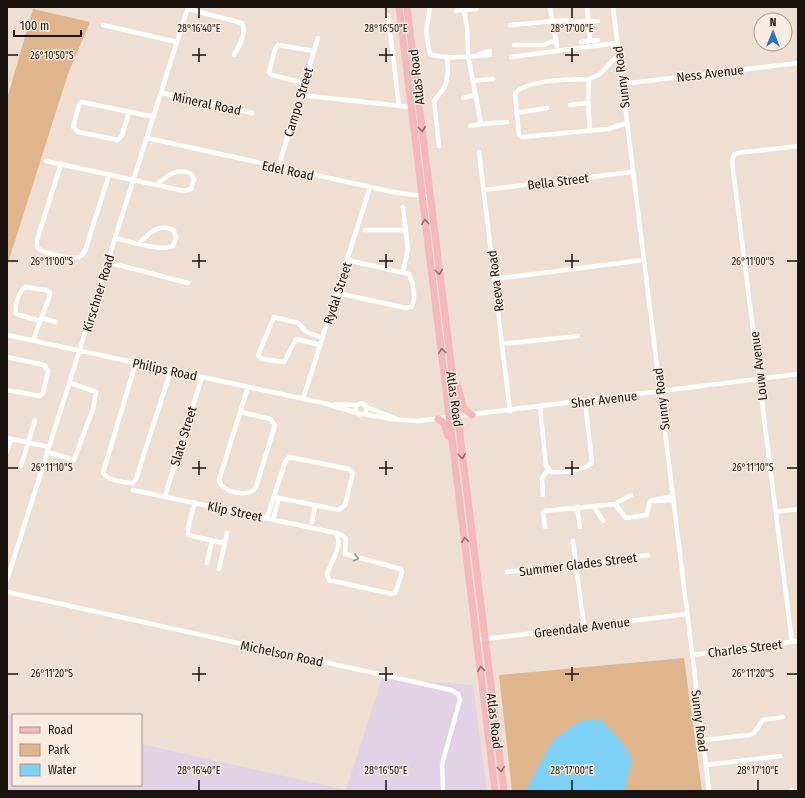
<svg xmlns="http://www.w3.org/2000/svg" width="805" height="798" font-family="'Fira Sans Condensed',sans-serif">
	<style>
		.industrial { fill: #e1d2e6 }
		.green { fill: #e1b58b }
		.water { fill: #7ed1f6 }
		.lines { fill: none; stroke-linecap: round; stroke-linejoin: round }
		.street { stroke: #fff; stroke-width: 4.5 }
		.primary { stroke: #f6b7bb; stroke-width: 7 }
		.oneway { stroke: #936e6e }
		.oneway2 { stroke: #989593 }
		.ticks { fill: none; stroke: #19140f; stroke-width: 1.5 }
		.labels { text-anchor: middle; stroke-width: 3; stroke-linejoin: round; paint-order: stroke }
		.street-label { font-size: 13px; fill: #19140f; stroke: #fcecdf }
		.ticks-label { font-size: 10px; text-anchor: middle; fill: #19140f; stroke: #fcecdf; stroke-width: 3; stroke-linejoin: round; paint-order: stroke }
	</style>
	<rect width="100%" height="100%" fill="#eedfd2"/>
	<!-- industrial -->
	<path class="industrial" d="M 382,678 L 473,685 L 487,791 L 7,791 L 7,714 L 13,716 L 13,785 L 141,785 L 141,744 L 346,790 Z"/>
	<!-- green -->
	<path class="green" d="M 33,9 L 90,22 L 68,74 L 7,266 L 7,99 Z
		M 684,658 L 702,791 L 512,791 L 499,675 Z"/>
	<!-- water -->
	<path class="water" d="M 600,719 L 623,743 L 632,760 L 624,791 L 525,791 L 552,741 L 579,721 Z"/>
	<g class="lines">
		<!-- street -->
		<path class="street" d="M 430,7 L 426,32 L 430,54 C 445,60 473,56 490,55
			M 550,7 L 557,46
			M 587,7 L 590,41
			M 613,7 L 709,791
			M 188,9 L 242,23 C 247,33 239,46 234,55
			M 476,9 L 464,10 L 467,28 L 468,55 L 481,124 L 507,122
			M 456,11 L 464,10
			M 388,15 L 399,106
			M 103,25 L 177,42
			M 510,25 L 567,20 L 573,22 L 598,21
			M 581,42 L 598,40
			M 514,45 L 543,45 L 556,40
			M 479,54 L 490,51
			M 511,57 L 617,43
			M 589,79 L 600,74 L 618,55
			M 472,81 L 493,79
			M 303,83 L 272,75 L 269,72 L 275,49 L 278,45 L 314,51
			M 622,84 L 798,63
			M 162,93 L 252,113
			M 300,95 L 411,107
			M 463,98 L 475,95
			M 570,105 L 588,103
			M 129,112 L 122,135 L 118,140 L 78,132 L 73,127 L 79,105 L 82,102 L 154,117
			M 516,113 L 547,108
			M 470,126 L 481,124
			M 590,131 L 588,103 L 589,79 C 571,80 525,79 515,94 L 519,135 L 522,137 L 608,129 L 627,123
			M 147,138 L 393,192 L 430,197
			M 439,146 L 434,101 L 445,87 L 448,72 L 447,57
			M 479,152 L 510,411
			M 46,161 L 184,191 L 191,189 L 194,179 L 190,173 C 175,167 167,177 156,185
			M 61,164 L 37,240 L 37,247 C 42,254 74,260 81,256 L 85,251 L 109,175
			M 278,168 L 318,38
			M 484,190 L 632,172
			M 365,230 L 406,230
			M 115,238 C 129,241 160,252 173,246 L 176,238 L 174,231 C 159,221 149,234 139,243
			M 107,262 L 188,283
			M 403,272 L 408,249 L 403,207
			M 494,279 L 644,260
			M 337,293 L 406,308 L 411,307 C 417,300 413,282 409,274 L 347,260
			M 42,318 L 56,322
			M 7,335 L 323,403 L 358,413
			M 33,340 L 49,298 L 50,293 L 46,290 L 25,287 C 19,291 14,307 16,314 L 40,321
			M 502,344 L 578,336
			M 320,345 L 296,339 L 284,362 L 262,359 L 258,355 L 274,317 L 298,323 L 306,332 L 323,338
			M 7,357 L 44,365 L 48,371 L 43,393 L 40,396 L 7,390
			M 136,362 L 103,473 C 107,480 125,483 133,483 L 136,479 L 171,370
			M 303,399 L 370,187
			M355.5 409a5.5 5.5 0 1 1 11 0a5.5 5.5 0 1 1-11 0Z
			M 336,404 L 357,405
			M 540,406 L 546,466 L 551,472 C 560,473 588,470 592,462 L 585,401
			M 367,407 L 395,418
			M 241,412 L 270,419 L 275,425 L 256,487 C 251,499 220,492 219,480 L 248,387
			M 363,414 L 391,419 L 418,421 L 798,374
			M 7,438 L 49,447
			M 7,452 L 11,439
			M 47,452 L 74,460 L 93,409 L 96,392 L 70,383
			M 21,466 L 35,420
			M 133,490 L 336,533 L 342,535 L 346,539 L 345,554 L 401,569 L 402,572 L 395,593 L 392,594 L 329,580 L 327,574 C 331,562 344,545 336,533
			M 543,495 L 542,479 L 548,469
			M 631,495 L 615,504 L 626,518 L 647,515 L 650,501
			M 165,496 L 202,377
			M 650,501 L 672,496
			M 654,501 L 673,500
			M 195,502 L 188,528 L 188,534 L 192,536 L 224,543
			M 594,506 L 603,521
			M 577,507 L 580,527
			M 776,512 L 798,509
			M 267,518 L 285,462 L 289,457 L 349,469 L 353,473 L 345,505 L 339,510 L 274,497
			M 273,519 L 279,498
			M 312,522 L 315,506
			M 545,527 L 543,513 L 545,511 L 615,504
			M 573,541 L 584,626
			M 207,563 L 212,541
			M 219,569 L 227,533
			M 507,572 L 648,555
			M 7,580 L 188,7
			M 7,592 L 451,690 L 458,694 L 460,700 L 442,764 L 443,791
			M 477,640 L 687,614
			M 792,642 L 732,161 L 734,155 L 738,153 L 798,146
			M 692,655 L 798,641
			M 703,740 L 749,735 L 754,733 L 763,720 L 783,717
			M 706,765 L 780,756
			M 792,790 L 792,791"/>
		<!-- primary -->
		<path class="primary" d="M 399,7 L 495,791
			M 407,7 L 504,791
			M 457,384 L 464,409 L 472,415
			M 438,419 L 444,423 L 448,436"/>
	</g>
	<!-- one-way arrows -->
	<defs><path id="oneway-chevron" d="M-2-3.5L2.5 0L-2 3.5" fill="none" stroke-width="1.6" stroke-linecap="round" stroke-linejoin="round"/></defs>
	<g class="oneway">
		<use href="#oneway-chevron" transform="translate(422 129) rotate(83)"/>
		<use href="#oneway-chevron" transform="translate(425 222) rotate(-97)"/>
		<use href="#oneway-chevron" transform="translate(439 272) rotate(83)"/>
		<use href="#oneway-chevron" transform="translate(442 351) rotate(-97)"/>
		<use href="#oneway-chevron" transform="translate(462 456) rotate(83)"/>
		<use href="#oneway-chevron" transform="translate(465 540) rotate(-97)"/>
		<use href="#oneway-chevron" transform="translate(481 669) rotate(-97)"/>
		<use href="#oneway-chevron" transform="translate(501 769) rotate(83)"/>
	</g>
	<use class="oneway2" href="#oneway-chevron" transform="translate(356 558) rotate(13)"/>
	<!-- ticks -->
	<path class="ticks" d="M 199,8 L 199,18M 386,8 L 386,18M 572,8 L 572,18M 199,48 L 199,62M 386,48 L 386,62M 572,48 L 572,62M 8,55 L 18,55M 192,55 L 206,55M 379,55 L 393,55M 565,55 L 579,55M 199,254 L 199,268M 386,254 L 386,268M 572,254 L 572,268M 8,261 L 18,261M 192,261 L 206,261M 379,261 L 393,261M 565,261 L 579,261M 787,261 L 797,261M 199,461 L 199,475M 386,461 L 386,475M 572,461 L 572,475M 8,468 L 18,468M 192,468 L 206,468M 379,468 L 393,468M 565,468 L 579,468M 787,468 L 797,468M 199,667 L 199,681M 386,667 L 386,681M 572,667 L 572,681M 8,674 L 18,674M 192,674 L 206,674M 379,674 L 393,674M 565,674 L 579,674M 787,674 L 797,674M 199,780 L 199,790M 386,780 L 386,790M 572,780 L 572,790M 758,780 L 758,790"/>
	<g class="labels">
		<!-- street labels -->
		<g class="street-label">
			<text transform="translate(710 73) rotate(-7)" y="5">Ness Avenue</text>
			<text transform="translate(416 77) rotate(-97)" y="5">Atlas Road</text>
			<text transform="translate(621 77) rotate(-97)" y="5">Sunny Road</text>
			<text transform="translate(298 102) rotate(-73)" y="5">Campo Street</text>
			<text transform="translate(207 103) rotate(12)" y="5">Mineral Road</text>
			<text transform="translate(288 170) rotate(12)" y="5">Edel Road</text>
			<text transform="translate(558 181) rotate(-7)" y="5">Bella Street</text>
			<text transform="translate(495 281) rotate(-97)" y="5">Reeva Road</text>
			<text transform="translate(98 293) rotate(-73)" y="5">Kirschner Road</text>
			<text transform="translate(337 293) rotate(-72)" y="5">Rydal Street</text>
			<text transform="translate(758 366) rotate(-97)" y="5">Louw Avenue</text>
			<text transform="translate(165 369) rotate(12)" y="5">Philips Road</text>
			<text transform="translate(455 399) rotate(82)" y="5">Atlas Road</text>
			<text transform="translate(604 399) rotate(-7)" y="5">Sher Avenue</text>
			<text transform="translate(661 399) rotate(-97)" y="5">Sunny Road</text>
			<text transform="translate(183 436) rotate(-73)" y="5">Slate Street</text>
			<text transform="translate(235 511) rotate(12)" y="5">Klip Street</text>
			<text transform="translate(578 564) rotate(-7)" y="5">Summer Glades Street</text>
			<text transform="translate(582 627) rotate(-7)" y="5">Greendale Avenue</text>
			<text transform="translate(745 648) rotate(-7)" y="5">Charles Street</text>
			<text transform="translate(282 653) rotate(12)" y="5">Michelson Road</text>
			<text transform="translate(495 721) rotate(83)" y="5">Atlas Road</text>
			<text transform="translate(700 721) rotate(83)" y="5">Sunny Road</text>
		</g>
	</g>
	<g class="ticks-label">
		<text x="199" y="32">28°16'40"E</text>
		<text x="386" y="32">28°16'50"E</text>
		<text x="572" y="32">28°17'00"E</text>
		<text x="52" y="59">26°10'50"S</text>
		<text x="52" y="265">26°11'00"S</text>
		<text x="753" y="265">26°11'00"S</text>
		<text x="52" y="471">26°11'10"S</text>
		<text x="753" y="471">26°11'10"S</text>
		<text x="52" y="677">26°11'20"S</text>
		<text x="753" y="677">26°11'20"S</text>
		<text x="199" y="774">28°16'40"E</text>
		<text x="386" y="774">28°16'50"E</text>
		<text x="572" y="774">28°17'00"E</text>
		<text x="758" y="774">28°17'10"E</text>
	</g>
	<!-- border -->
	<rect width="805" height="798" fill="none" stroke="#19140f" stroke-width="16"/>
	<!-- legend -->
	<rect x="12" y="714" width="130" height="72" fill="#fcecdf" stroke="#a1968c"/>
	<rect x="20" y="727" width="20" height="6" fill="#f6b7bb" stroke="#a1968c"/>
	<text x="48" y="734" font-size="12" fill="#19140f">Road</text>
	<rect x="20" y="744" width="20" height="12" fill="#e1b58b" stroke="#a1968c"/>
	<text x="48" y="754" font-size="12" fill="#19140f">Park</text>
	<rect x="20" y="764" width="20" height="12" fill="#7ed1f6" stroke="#a1968c"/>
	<text x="48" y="774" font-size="12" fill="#19140f">Water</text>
	<!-- north arrow -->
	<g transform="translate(773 32)"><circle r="19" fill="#fcecdf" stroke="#a1968c"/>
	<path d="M0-3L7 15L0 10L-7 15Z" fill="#2775c4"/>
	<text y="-6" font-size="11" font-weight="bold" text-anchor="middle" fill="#19140f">N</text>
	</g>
	<!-- scale -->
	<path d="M14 30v6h67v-6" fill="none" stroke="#19140f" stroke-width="2"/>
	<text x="20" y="30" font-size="12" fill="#19140f" stroke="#fcecdf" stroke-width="3" paint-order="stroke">100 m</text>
</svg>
